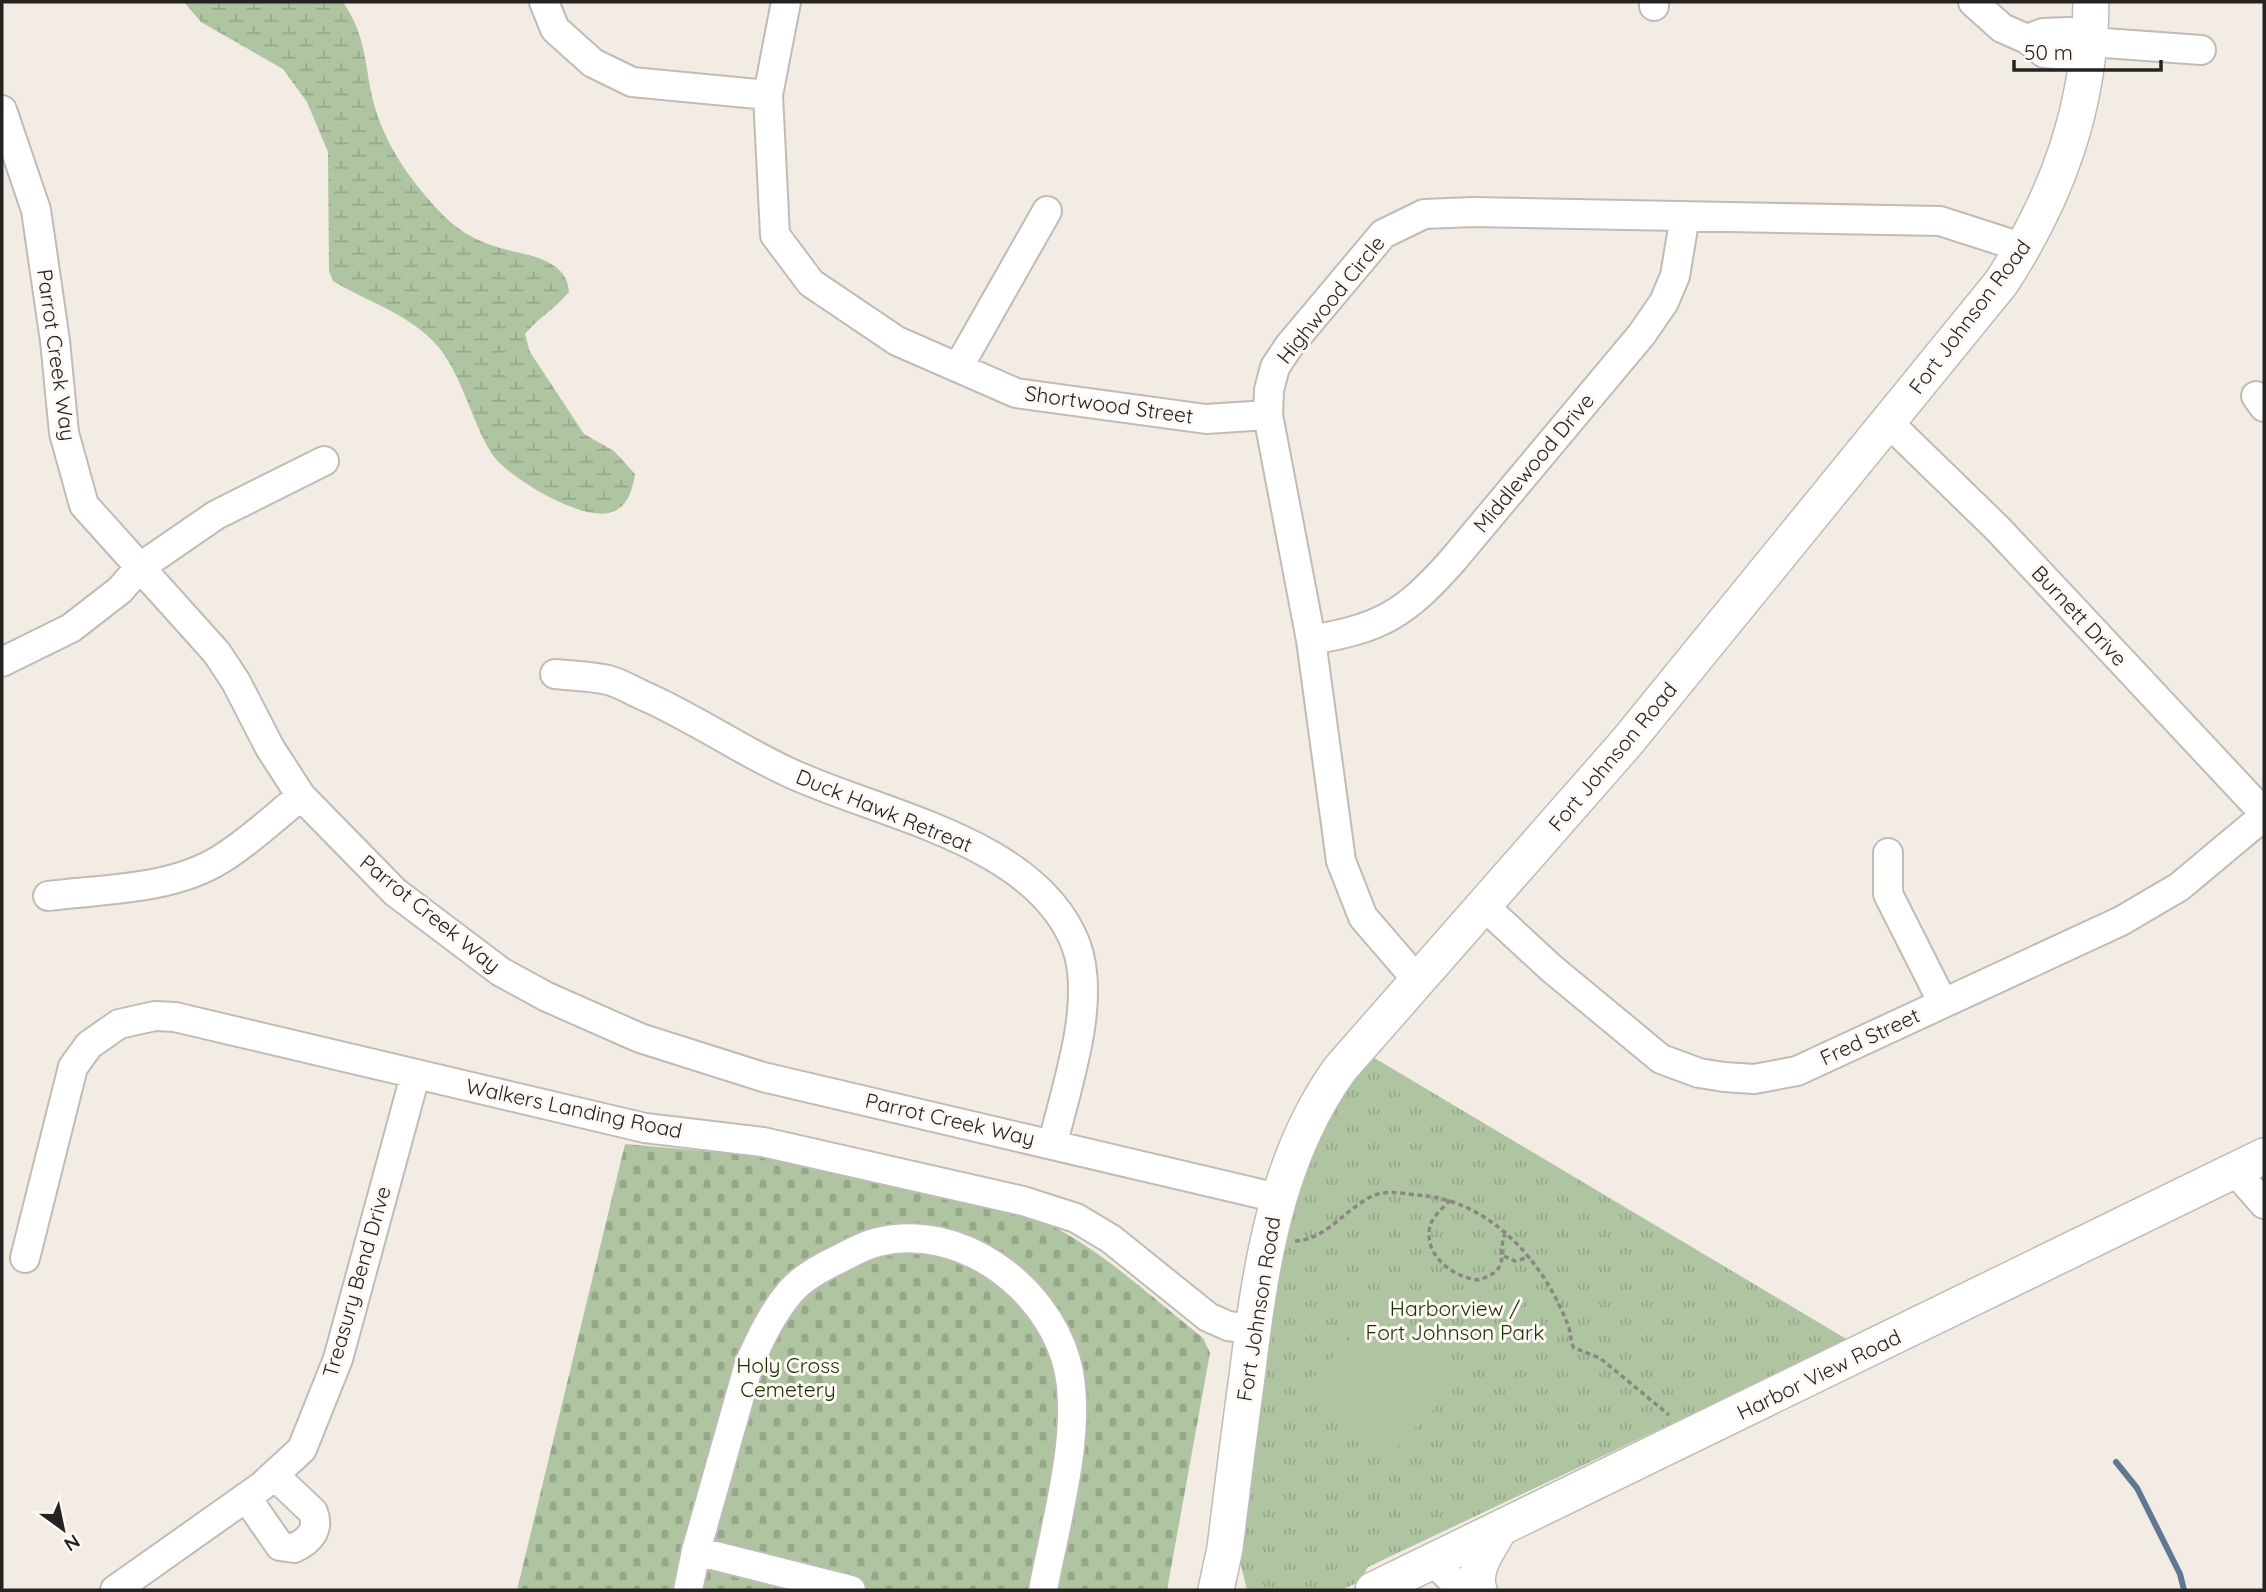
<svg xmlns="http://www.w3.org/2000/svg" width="2266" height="1592" font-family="Quicksand,sans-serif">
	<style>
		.grass { fill: url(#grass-tufts) }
		.wetland { fill: url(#wetland-marsh) }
		.cemetery { fill: url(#cemetery-stones) }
		.garden { fill: #afc4a1 }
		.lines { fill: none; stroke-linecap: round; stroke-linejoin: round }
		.stream { stroke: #607891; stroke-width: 6 }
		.minor-casing { stroke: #c1bbb5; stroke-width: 32 }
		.major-casing { stroke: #c1bbb5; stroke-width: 38 }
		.path { stroke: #8b8783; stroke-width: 3.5; stroke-dasharray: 5 3.5; stroke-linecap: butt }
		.minor { stroke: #fff; stroke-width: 28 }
		.major { stroke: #fff; stroke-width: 35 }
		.labels { text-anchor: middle; stroke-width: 6; stroke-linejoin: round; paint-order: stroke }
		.street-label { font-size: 21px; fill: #252321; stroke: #fef9f4 }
		.park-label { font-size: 21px; fill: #193001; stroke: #fef9f4 }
	</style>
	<defs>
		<pattern id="grass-tufts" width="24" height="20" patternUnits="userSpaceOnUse" patternTransform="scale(1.75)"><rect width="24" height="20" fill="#afc4a1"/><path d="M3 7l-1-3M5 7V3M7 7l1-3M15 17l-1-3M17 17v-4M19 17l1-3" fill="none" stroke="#96a88a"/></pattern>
		<pattern id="wetland-marsh" width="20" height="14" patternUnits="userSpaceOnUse" patternTransform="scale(1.75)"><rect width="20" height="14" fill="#afc4a1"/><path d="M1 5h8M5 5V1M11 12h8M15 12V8" fill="none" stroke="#96a88a"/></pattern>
		<pattern id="cemetery-stones" width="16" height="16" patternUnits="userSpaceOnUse" patternTransform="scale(1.75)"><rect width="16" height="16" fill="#afc4a1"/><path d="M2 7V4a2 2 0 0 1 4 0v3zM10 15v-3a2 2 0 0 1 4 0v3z" fill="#96a88a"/></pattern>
	</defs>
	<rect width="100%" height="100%" fill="#f2ece5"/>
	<!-- grass -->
	<path class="grass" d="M 1371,1056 L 1848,1340 L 1368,1567 L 1359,1582 L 1341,1590 L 1247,1590 L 1238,1554 L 1240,1516 L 1290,1200 L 1337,1098 Z"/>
	<!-- wetland -->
	<path class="wetland" d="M 184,2 L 343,2 C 368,38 364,68 375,108 C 388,150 413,184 443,215 C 456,228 471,238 488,244 C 515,255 567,254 569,292 C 554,310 539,317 525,334 L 530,352 L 584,434 L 614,451 L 635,474 C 633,488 628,507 612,512 C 584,523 508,478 492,454 C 470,419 462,371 433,341 C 406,313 366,301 333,281 L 329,271 L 328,152 L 307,102 L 283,69 L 201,22 Z"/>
	<!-- cemetery -->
	<path class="cemetery" d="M 625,1144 L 781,1158 L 1034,1217 C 1097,1245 1150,1296 1203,1338 L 1210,1353 L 1167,1590 L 517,1590 Z"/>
	<!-- garden -->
	<path class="garden" d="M 1387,1313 L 1452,1374 L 1452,1390 L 1385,1460 L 1313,1392 L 1312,1379 L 1374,1314 Z"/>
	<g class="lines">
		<!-- stream -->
		<path class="stream" d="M 2116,1462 L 2137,1488 L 2180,1574 L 2184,1590"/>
		<defs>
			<path id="minor" d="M 544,2 L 555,29 L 593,63 L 632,82 L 768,95
				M 786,2 L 768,95 L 775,235 L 811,283 L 897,341 L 1016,393 L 1206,419 L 1268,415
				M 1973,2 L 2002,28 L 2027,39 L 2044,53 L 2068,55 L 2077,43 L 2091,42 L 2201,50
				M 1654,6 L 1654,2
				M 2027,39 L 2043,33 L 2069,32 L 2077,43
				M 2,110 L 36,210 L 55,341 L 64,433 L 84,505 L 217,653 L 236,682 L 270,748 L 301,796 L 395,892 L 501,972 L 547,997 L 640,1038 L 763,1077 L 1278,1198
				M 959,366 L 1047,211
				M 2256,396 L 2264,407
				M 1889,423 L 1998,529 L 2264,813
				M 1311,640 C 1382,628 1405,614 1453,560 L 1642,334 L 1664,302 L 1675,276 L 1685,216
				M 2,662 L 71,628 L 120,590 L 139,568 L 216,515 L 324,461
				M 555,674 C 573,676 591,676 608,680 C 620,683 631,690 642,695 C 693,717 738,749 788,772 C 879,815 1036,840 1076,945 C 1097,1002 1066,1087 1053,1143
				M 1888,853 L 1888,894 L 1943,1003
				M 48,896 C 103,889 172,890 221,859 C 249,842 275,817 301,796
				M 1484,906 L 1551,968 L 1661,1059 L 1699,1073 L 1724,1077 L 1754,1079 L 1797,1071 L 2121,921 L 2179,887 L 2264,816
				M 1419,982 L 1363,917 L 1341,861 L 1311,640 L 1268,415 L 1269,390 L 1275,367 L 1289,346 L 1383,234 L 1424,214 L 1473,212 L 1940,221 L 2024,248
				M 2236,1172 L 2264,1204
				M 25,1258 L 73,1067 L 89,1045 L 119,1024 L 155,1016 L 175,1017 L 645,1128 L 763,1142 L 1023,1201 L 1076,1218 L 1111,1239 L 1208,1317 L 1228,1326 L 1253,1329
				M 246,1497 L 280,1546 L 294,1548 C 309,1541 320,1530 313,1512 L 274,1475
				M 696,1551 L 851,1590
				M 1434,1562 L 1462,1590
				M 115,1590 L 262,1486 L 302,1449 L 338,1359 L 415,1076
				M 688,1590 L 696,1551 L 749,1364 C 760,1339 772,1313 791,1291 C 803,1277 822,1267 839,1259 C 851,1253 864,1245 878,1242 C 959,1222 1044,1285 1066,1360 C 1085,1424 1055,1525 1043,1590"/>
			<path id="major" d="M 1216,1590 L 1225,1548 C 1232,1491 1239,1434 1247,1377 C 1260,1270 1275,1159 1340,1069 L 1627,742 L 2001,283 C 2058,196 2090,106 2091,2
				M 1373,1590 L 2264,1156
				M 1479,1590 C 1472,1569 1489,1548 1499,1530"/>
		</defs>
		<!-- minor casing -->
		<use href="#minor" class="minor-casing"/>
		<!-- major casing -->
		<use href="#major" class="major-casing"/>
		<!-- path -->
		<path class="path" d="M 1450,1200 C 1443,1208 1433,1216 1430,1226 C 1423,1255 1453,1278 1479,1280 C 1513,1268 1496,1256 1505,1234
			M 1295,1241 C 1328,1240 1348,1204 1378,1194 C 1393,1190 1411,1195 1426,1196 C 1494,1204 1546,1265 1569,1328 C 1571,1335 1570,1341 1574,1348 L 1600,1358 L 1669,1415
			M 1504,1256 L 1515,1261 L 1530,1257"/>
		<!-- minor -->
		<use href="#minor" class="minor"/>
		<!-- major -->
		<use href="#major" class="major"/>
	</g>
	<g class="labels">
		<!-- street labels -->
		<g class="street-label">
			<text transform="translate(1331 300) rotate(-51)" y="7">Highwood Circle</text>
			<text transform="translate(1970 317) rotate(-53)" y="7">Fort Johnson Road</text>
			<text transform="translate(56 355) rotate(82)" y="7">Parrot Creek Way</text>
			<text transform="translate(1109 405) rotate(8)" y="7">Shortwood Street</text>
			<text transform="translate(1534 463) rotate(-50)" y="7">Middlewood Drive</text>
			<text transform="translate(2079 616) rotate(47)" y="7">Burnett Drive</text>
			<text transform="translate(1613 757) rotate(-50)" y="7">Fort Johnson Road</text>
			<text transform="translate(884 811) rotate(22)" y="7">Duck Hawk Retreat</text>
			<text transform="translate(430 914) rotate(39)" y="7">Parrot Creek Way</text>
			<text transform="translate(1870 1037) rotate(-25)" y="7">Fred Street</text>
			<text transform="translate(574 1109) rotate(12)" y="7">Walkers Landing Road</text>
			<text transform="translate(950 1120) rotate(13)" y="7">Parrot Creek Way</text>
			<text transform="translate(357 1282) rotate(-74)" y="7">Treasury Bend Drive</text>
			<text transform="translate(1259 1309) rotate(-81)" y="7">Fort Johnson Road</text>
			<text transform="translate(1819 1375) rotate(-26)" y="7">Harbor View Road</text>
		</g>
		<!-- park labels -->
		<g class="park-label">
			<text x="1455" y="1316">Harborview /<tspan x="1455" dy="24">Fort Johnson Park</tspan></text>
			<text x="788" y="1373">Holy Cross<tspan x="788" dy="24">Cemetery</tspan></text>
		</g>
	</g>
	<!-- border -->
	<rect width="2266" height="1592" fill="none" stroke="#252321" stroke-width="7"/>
	<!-- north arrow -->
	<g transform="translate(63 1529) rotate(147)" stroke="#fef9f4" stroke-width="5" paint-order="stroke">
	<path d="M0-5L12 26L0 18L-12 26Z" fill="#252321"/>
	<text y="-10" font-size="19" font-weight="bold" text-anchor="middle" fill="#252321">N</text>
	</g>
	<!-- scale -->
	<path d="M2014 60v10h147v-10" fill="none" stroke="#252321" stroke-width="3.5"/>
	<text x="2024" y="60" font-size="21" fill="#252321" stroke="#fef9f4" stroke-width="5" paint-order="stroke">50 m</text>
</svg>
